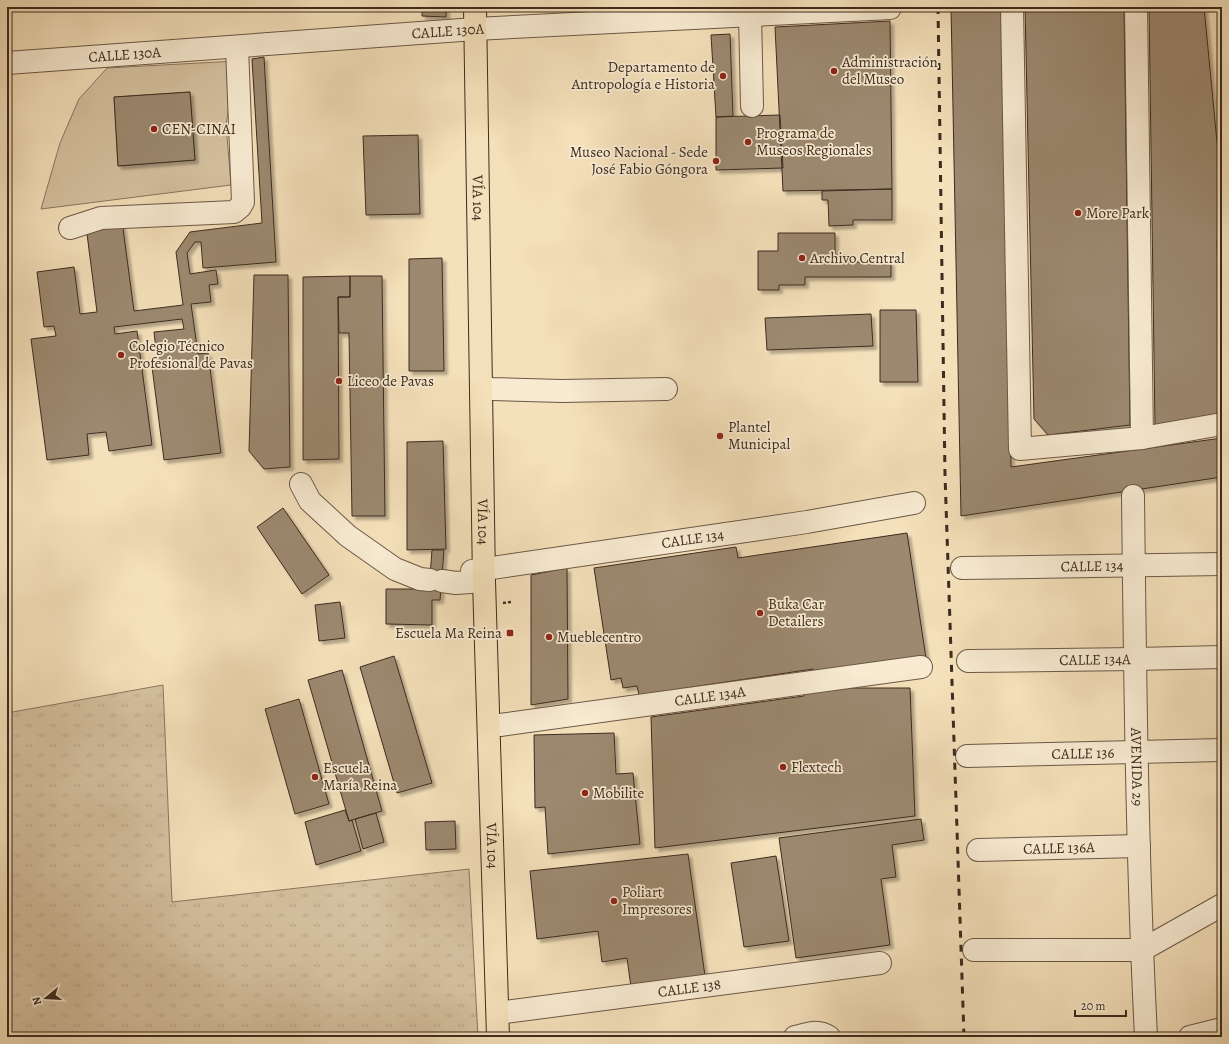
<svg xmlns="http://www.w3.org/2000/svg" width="1229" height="1044" font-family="Alegreya,serif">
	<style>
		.grass { fill: url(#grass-tufts); stroke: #897660 }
		.garden { fill: #d5c1a0; stroke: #897660; fill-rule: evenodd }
		.building { fill: #9c8970; stroke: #3d2b1f; filter: url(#shadow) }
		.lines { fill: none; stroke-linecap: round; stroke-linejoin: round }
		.minor-casing { stroke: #6b5846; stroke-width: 24 }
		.major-casing { stroke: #3d2b1f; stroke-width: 24 }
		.path { stroke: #3d2b1f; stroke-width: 2.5; stroke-dasharray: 3 2; stroke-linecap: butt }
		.minor { stroke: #f8ebd2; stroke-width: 22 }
		.major { stroke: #f4e0ba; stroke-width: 22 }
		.rail { stroke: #3d2b1f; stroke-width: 3; stroke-dasharray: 7 7; stroke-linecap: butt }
		.poi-dot { fill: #8f2418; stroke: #f8ebd2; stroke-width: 1.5 }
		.labels { text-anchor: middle; stroke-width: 3.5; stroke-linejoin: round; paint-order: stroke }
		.street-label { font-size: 15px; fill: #3d2b1f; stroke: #f8ebd2 }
		.poi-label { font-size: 15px; fill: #3d2b1f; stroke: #f8ebd2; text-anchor: start }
	</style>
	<defs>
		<pattern id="grass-tufts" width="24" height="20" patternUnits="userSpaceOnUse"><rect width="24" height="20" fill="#d5c1a0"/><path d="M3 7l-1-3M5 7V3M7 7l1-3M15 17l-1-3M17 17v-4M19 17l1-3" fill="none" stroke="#b8a689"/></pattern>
		<filter id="shadow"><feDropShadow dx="3.5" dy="3.5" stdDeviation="1" flood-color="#0004"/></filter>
	</defs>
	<rect width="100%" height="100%" fill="#f4e0ba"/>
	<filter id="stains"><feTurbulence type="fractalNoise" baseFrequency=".005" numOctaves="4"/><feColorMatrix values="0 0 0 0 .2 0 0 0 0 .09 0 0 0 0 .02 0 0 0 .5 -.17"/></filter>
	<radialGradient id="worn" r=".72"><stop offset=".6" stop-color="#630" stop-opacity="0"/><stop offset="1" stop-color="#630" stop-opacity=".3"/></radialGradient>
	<!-- grass -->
	<path class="grass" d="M 163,685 L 172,902 L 469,869 L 478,1037 L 7,1037 L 7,713 Z"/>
	<!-- garden -->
	<path class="garden" d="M 236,61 L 226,125 L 231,185 L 41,209 L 60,143 L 79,99 L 107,68 ZM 190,92 L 195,160 L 118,166 L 114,97 Z"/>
	<!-- building -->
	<path class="building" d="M 422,7 L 446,7 L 446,17 L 422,16 Z
		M 951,7 L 1002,7 L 1011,467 L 1222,438 L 1222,477 L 961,516 Z
		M 1025,7 L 1124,7 L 1130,425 L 1048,435 L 1034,419 Z
		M 1149,7 L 1204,7 L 1222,194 L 1222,241 L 1217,241 L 1222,419 L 1155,428 Z
		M 890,21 L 892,189 L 783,191 L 775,27 Z
		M 730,34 L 733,116 L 716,117 L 711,35 Z
		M 264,57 L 276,262 L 203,268 L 201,242 L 195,242 L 187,253 L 190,274 L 216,270 L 218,284 L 209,285 L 211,302 L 191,304 L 198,354 L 208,353 L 221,453 L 164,460 L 151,359 L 157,358 L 154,332 L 184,329 L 182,319 L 114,327 L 115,334 L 137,331 L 152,445 L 109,451 L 106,432 L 87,434 L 89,455 L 47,460 L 31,339 L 56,336 L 54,326 L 44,327 L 37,272 L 74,267 L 80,314 L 97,312 L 86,226 L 122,221 L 134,311 L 183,305 L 176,252 L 190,232 L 262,223 L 252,59 Z
		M 190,92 L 195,160 L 118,166 L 114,97 Z
		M 780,115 L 783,168 L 716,170 L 716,117 Z
		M 418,135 L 420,214 L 366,215 L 363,136 Z
		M 892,189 L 892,220 L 853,220 L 853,225 L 829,226 L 828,200 L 822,200 L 822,191 Z
		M 778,233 L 835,233 L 835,255 L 847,255 L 847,262 L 891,262 L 891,277 L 805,277 L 805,285 L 779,285 L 779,290 L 758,290 L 758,251 L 778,251 Z
		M 442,258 L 444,371 L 409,371 L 409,259 Z
		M 254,275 L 288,275 L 290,467 L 264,469 L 249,451 Z
		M 350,276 L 350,297 L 338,297 L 339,459 L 303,460 L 303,277 Z
		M 350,276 L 382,276 L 385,516 L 352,516 L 349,333 L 339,333 L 338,297 L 350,297 Z
		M 880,310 L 916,310 L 918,382 L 880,382 Z
		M 871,314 L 873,346 L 767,350 L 765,318 Z
		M 443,441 L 446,549 L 407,550 L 407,442 Z
		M 283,508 L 329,575 L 302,594 L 257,527 Z
		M 907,533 L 926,658 L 814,674 L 813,669 L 639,695 L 637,686 L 623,688 L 621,678 L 611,680 L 594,568 L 736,547 L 738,558 Z
		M 432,550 L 444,550 L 440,600 L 432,600 L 432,625 L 386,624 L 386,589 L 429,589 Z
		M 567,568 L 568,699 L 531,705 L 531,575 Z
		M 340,602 L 345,638 L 319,641 L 315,605 Z
		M 394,656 L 432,783 L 397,793 L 360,667 Z
		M 342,670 L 382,811 L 349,821 L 308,680 Z
		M 804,688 L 910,688 L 915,816 L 655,848 L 651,717 L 804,696 Z
		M 299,699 L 329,804 L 295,814 L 265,709 Z
		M 614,733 L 616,774 L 633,773 L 640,844 L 548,854 L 545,807 L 535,808 L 534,735 Z
		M 345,810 L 349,821 L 352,820 L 361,851 L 316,865 L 305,822 Z
		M 376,813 L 384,842 L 363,849 L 355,819 Z
		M 921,819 L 924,840 L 892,845 L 896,877 L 881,879 L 890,945 L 796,958 L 779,838 Z
		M 455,821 L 456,849 L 426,850 L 425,822 Z
		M 688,854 L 705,976 L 631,987 L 627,958 L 602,962 L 598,931 L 537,939 L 530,871 Z
		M 776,856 L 789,941 L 744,947 L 731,863 Z"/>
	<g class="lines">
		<defs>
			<g id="minor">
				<path d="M 1012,7 L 1020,449 L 1142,438 L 1136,7"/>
				<path d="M 750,14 L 752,106"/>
				<path id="s1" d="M 7,63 L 475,29 L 890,8"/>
				<path d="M 70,228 L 101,218 L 234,212 L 240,207 L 243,202 L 237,47"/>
				<path d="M 481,386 L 492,389 L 562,391 L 666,389"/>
				<path d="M 1142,438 L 1222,424"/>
				<path d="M 301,484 L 310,501 L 348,536 L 395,569 L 420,579 L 430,580"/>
				<path id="s2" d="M 1133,496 C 1135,676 1137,857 1146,1037"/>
				<path id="s3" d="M 962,568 L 1222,564"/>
				<path id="s4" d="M 472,571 L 807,522 L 914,503"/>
				<path d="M 442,581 L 456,583 L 484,581"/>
				<path id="s5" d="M 968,661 L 1136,659 L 1222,657"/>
				<path id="s6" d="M 500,725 L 921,667"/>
				<path id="s7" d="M 967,756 L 1222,750"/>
				<path id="s8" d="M 978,850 L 1139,846"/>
				<path d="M 974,950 L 1142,950 L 1222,905"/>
				<path id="s9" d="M 498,1013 L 880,963"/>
				<path d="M 795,1037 C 808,1034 817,1029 829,1037"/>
				<path d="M 1190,1037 L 1222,1029"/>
			</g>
			<g id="major">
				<path id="s10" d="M 475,7 L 484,581 L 498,1037"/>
			</g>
		</defs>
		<!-- minor casing -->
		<use href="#minor" class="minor-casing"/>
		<!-- major casing -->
		<use href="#major" class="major-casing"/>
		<!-- path -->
		<path class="path" d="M 503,603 L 511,602"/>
		<!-- minor -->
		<use href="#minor" class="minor"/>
		<!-- major -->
		<use href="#major" class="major"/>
		<!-- rail -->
		<path class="rail" d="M 938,7 L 945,475 L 964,1037"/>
	</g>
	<!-- markers -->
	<g class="poi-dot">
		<circle cx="834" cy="71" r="4"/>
		<circle cx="723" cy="76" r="4"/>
		<circle cx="154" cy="129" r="4"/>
		<circle cx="748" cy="142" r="4"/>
		<circle cx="716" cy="161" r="4"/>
		<circle cx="1078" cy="213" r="4"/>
		<circle cx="802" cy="258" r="4"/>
		<circle cx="121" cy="355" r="4"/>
		<circle cx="339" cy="381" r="4"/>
		<circle cx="720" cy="436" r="4"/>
		<circle cx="760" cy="613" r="4"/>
		<rect x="506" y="629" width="8" height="8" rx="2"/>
		<circle cx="549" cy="637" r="4"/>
		<circle cx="783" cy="767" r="4"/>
		<circle cx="315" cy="777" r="4"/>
		<circle cx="585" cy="793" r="4"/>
		<circle cx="614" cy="901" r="4"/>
	</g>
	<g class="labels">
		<!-- street labels -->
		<g class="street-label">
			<text dy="5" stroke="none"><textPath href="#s1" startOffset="442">CALLE 130A</textPath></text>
			<text dy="5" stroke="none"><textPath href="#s1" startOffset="118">CALLE 130A</textPath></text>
			<text dy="5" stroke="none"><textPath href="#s10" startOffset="191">VÍA 104</textPath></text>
			<text dy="5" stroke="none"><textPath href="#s10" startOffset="515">VÍA 104</textPath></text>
			<text dy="5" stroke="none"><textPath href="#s4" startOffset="223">CALLE 134</textPath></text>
			<text dy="5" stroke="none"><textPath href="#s3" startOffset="130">CALLE 134</textPath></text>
			<text dy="5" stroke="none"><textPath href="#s5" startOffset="127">CALLE 134A</textPath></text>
			<text dy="5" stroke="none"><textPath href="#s6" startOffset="212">CALLE 134A</textPath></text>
			<text dy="5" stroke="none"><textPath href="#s7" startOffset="116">CALLE 136</textPath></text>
			<text dy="5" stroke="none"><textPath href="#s2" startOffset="271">AVENIDA 29</textPath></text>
			<text dy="5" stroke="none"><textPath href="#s10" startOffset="839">VÍA 104</textPath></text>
			<text dy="5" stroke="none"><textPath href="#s8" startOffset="81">CALLE 136A</textPath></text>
			<text dy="5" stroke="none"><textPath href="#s9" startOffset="193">CALLE 138</textPath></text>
		</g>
		<!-- poi labels -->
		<g class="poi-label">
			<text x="842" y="67">Administración<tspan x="842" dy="17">del Museo</tspan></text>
			<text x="715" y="72" text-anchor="end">Departamento de<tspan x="715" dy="17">Antropología e Historia</tspan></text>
			<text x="162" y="134">CEN-CINAI</text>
			<text x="756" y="138">Programa de<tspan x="756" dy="17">Museos Regionales</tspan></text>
			<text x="708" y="157" text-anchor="end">Museo Nacional - Sede<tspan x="708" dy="17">José Fabio Góngora</tspan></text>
			<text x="1086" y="218">More Park</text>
			<text x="810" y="263">Archivo Central</text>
			<text x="129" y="351">Colegio Técnico<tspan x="129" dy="17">Profesional de Pavas</tspan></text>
			<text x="347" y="386">Liceo de Pavas</text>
			<text x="728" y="432">Plantel<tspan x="728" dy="17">Municipal</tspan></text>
			<text x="768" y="609">Buka Car<tspan x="768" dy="17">Detailers</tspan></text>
			<text x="502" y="638" text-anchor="end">Escuela Ma Reina</text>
			<text x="557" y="642">Mueblecentro</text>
			<text x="791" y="772">Flextech</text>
			<text x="323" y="773">Escuela<tspan x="323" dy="17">María Reina</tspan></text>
			<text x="593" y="798">Mobilite</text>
			<text x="622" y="897">Poliart<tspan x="622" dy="17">Impresores</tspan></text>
		</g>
	</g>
	<!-- margin -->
	<rect width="1229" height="1044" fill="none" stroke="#f4e0ba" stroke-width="24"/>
	<rect x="8" y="8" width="1213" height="1028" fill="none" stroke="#3d2b1f" stroke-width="2"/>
	<rect x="12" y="12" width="1205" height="1020" fill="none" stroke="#3d2b1f"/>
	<!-- north arrow -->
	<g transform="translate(46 998) rotate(252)" stroke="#f8ebd2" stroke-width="3" paint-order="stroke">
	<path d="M0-3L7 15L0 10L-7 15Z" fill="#3d2b1f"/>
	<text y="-6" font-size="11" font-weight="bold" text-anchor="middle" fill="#3d2b1f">N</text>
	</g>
	<!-- scale -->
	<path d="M1075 1010v6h51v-6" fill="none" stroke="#3d2b1f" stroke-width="2"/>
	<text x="1081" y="1010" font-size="12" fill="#3d2b1f" stroke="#f8ebd2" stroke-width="3" paint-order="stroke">20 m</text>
	<rect width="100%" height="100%" filter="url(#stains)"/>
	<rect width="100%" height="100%" fill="url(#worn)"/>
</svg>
